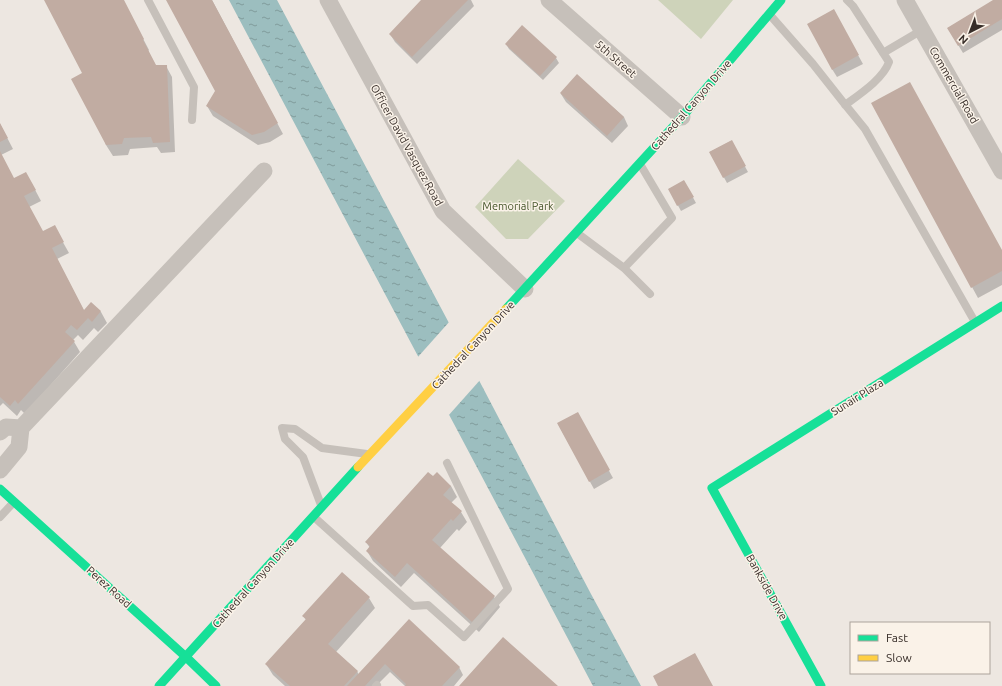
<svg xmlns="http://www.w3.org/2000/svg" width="1002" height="686" font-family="Ubuntu,sans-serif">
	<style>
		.park { fill: #ced3ba }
		.water { fill: url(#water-ripples) }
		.pier { fill: #ede7e1 }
		.shadow { fill: #0003 }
		.building { fill: #c1aca2 }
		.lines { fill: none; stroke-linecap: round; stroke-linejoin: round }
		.lane { stroke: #c6c0ba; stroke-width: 8 }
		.street { stroke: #c6c0ba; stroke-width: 17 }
		.fast { stroke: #16e098; stroke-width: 9 }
		.slow { stroke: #ffcf43; stroke-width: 9 }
		.labels { text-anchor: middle; stroke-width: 3; stroke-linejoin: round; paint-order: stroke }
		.street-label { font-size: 11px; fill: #372d28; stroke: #faf2e8 }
		.park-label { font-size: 11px; fill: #46562b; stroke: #faf2e8 }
	</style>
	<defs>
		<pattern id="water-ripples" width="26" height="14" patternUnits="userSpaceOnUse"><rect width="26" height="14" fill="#9cbebf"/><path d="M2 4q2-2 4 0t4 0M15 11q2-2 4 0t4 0" fill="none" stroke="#809b9b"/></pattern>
	</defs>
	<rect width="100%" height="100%" fill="#ede7e1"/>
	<!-- park -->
	<path class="park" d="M 658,0 L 733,0 L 701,39 Z
		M 518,159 L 565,201 L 528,239 L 506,239 L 475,207 Z"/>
	<!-- water -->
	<path class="water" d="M 229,0 L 277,0 L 449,323 L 591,594 L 641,686 L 593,686 Z"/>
	<!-- pier -->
	<path class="pier" d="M 450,321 L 481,379 L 448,416 L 417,358 Z"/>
	<!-- shadow -->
	<path class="shadow" d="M 45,0 L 123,0 L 149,50 L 148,51 L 156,66 L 166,66 L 172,77 L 175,152 L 161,153 L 157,147 L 130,149 L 128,155 L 113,156 L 106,145 L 83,73 Z
		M 167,0 L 212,0 L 283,134 L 270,142 L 258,145 L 213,116 L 207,106 L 216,91 Z
		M 423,0 L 471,0 L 474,6 L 417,64 L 395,42 L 390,34 Z
		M 995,0 L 1002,0 L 1002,30 L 963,53 L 948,28 Z
		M 838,19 L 863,64 L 837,77 L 832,69 Z
		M 506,44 L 556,58 L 559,63 L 543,80 L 509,49 Z
		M 577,76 L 624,117 L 628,126 L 612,143 L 566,102 L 561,94 Z
		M 0,124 L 13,149 L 1,155 L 14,180 L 32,184 L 41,201 L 29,207 L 43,233 L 60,237 L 69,253 L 57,259 L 84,311 L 91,304 L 101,312 L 107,323 L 98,332 L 94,328 L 83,340 L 78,335 L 73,340 L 80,352 L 25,414 L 21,410 L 17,416 L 3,403 L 0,406 Z
		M 731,141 L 748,172 L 727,183 L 710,152 Z
		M 684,181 L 696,203 L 681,211 L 669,189 Z
		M 1002,251 L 1002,285 L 978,298 L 972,287 Z
		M 577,413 L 613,478 L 594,489 L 558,424 Z
		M 433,478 L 451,486 L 457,497 L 451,503 L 461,512 L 467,522 L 459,531 L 457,529 L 440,548 L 494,597 L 500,607 L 479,632 L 414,573 L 401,587 L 373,561 L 367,551 L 370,548 L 366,542 Z
		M 369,598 L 375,608 L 336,652 L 357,671 L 359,675 L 409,621 L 459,667 L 463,675 L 454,686 L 405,686 L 390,672 L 376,686 L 285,686 L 273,675 L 266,664 L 306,620 L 303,616 Z"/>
	<!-- building -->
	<path class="building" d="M 44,0 L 124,0 L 144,39 L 143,40 L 156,65 L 167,65 L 170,142 L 153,143 L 151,137 L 124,138 L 122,144 L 106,145 L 71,79 L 82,73 Z
		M 166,0 L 212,0 L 278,123 L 264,132 L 252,135 L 206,106 L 215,91 Z
		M 421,0 L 468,0 L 412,57 L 389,34 Z
		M 993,0 L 1002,0 L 1002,19 L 958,46 L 947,28 Z
		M 834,9 L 859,55 L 832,70 L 807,24 Z
		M 522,25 L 557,57 L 540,76 L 505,44 Z
		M 577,74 L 624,117 L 607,136 L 560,93 Z
		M 910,82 L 1002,250 L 1002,271 L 971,288 L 871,103 Z
		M 0,123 L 8,138 L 0,142 Z
		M 732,140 L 746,166 L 723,178 L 709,152 Z
		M 0,151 L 14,178 L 26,172 L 36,190 L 24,196 L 43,231 L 55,225 L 64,242 L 52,248 L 84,310 L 91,302 L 101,311 L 92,322 L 88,318 L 77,330 L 71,325 L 65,332 L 75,341 L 18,404 L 15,400 L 10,406 L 0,397 Z
		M 684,180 L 694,197 L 677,206 L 668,189 Z
		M 578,412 L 610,470 L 589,482 L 557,423 Z
		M 428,472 L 433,476 L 437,472 L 451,486 L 443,495 L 462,511 L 453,521 L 451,519 L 432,540 L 495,596 L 472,622 L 407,563 L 395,577 L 366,551 L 370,546 L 365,542 Z
		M 342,572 L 370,597 L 328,644 L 358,671 L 344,686 L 290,686 L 265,664 L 306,619 L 302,616 Z
		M 409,619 L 460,667 L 442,686 L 405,686 L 406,684 L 385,664 L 365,686 L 347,686 Z
		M 503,637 L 558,686 L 459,686 Z
		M 695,653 L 713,686 L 658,686 L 653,676 Z"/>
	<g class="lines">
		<!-- lane -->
		<path class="lane" d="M 148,0 L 194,87 L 192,120
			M 770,15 L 813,64 L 843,102 L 865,129 L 975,322
			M 883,53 L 922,30
			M 845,105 C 860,94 883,79 889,62 L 853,6 L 847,0
			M 577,233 L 624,268 L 650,294
			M 624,268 L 672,218 L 640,164
			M 321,505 L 303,457 L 285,439 L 282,428 L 295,429 L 322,448 L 367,454
			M 0,517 L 13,503
			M 314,517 L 413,606 L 428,605 L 464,637 L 508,589 L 447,463
			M 376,686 L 377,685"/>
		<!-- street -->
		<path class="street" d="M 328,0 L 443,211 L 525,289
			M 549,0 L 682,117
			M 905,0 L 1002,171
			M 0,432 L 6,427 L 21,428
			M 0,470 L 19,447 L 21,428 L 264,171"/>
		<!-- fast -->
		<path class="fast" d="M 506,309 L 682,117 L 781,0
			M 0,489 L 186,657 L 216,686
			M 159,686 L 358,467
			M 821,686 L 712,488 L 1002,306"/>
		<!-- slow -->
		<path class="slow" d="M 358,467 L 506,309"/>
	</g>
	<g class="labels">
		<!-- street labels -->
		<g class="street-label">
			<text transform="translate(616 59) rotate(41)" y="4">5th Street</text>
			<text transform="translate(954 85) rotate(60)" y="4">Commercial Road</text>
			<text transform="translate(691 105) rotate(-49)" y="4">Cathedral Canyon Drive</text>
			<text transform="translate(407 145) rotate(61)" y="4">Officer David Vasquez Road</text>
			<text transform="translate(473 345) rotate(-47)" y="4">Cathedral Canyon Drive</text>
			<text transform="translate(857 397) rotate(-32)" y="4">Sunair Plaza</text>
			<text transform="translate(253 583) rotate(-48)" y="4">Cathedral Canyon Drive</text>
			<text transform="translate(109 587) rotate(42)" y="4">Perez Road</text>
			<text transform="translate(767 587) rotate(61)" y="4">Bankside Drive</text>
		</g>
		<!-- park labels -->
		<g class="park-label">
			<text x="518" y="210">Memorial Park</text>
		</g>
	</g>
	<!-- legend -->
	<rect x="850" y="622" width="140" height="52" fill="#faf2e8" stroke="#aca39b"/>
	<rect x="858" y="635" width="20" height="6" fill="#16e098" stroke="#aca39b"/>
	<text x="886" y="642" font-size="12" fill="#372d28">Fast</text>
	<rect x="858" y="655" width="20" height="6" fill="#ffcf43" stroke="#aca39b"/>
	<text x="886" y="662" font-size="12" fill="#372d28">Slow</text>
	<!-- north arrow -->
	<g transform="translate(970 32) rotate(222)" stroke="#faf2e8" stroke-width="3" paint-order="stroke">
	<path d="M0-3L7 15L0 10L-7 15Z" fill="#372d28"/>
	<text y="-6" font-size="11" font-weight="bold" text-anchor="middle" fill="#372d28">N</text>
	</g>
</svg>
